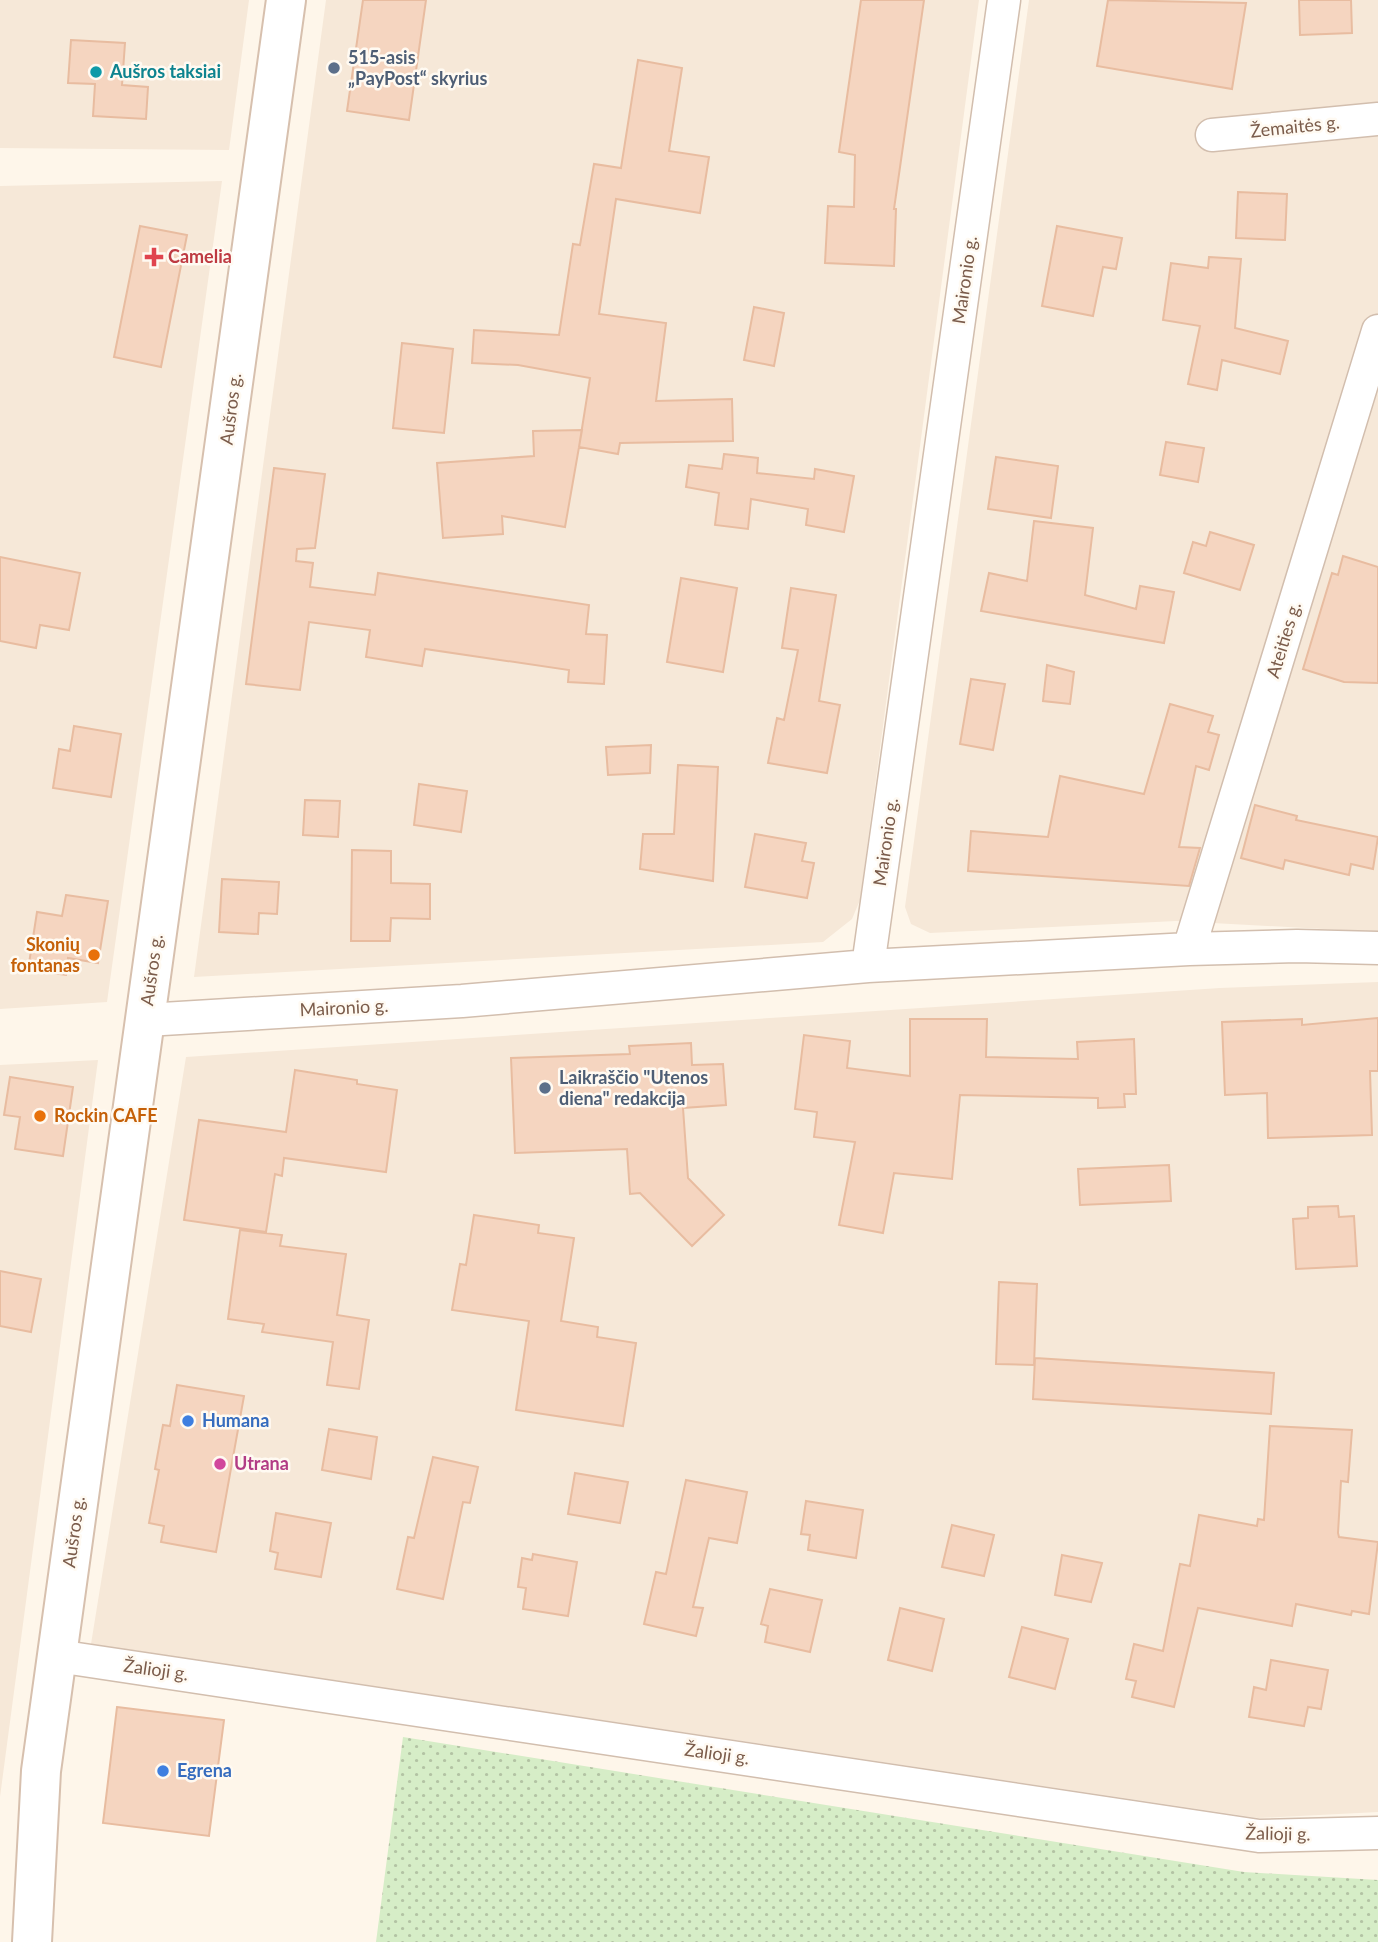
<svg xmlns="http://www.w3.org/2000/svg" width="1378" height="1942" font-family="Lato,sans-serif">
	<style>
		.residential { fill: #f6e8d8 }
		.grass { fill: url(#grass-dots) }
		.building { fill: #f5d5c0; stroke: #e8bca0; stroke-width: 2 }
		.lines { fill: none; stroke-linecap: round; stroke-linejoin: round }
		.street-casing { stroke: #d2beae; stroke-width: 35 }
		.secondary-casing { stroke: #d7c0ae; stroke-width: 42 }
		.street { stroke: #fff; stroke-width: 32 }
		.secondary { stroke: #fff; stroke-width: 38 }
		.service-dot { fill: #5c6f8a; stroke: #fffaf2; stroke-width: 2.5 }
		.culture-dot { fill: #0f9aa8; stroke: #fffaf2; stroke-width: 2.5 }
		.health-dot { fill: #e0444e; stroke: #fffaf2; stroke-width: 2.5 }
		.food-dot { fill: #e8710a; stroke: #fffaf2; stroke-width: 2.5 }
		.shop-dot { fill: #3f7fe0; stroke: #fffaf2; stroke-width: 2.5 }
		.hotel-dot { fill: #d1479c; stroke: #fffaf2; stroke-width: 2.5 }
		.labels { text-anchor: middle; stroke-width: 5; stroke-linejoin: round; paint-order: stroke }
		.service-label { font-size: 18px; font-weight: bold; fill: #4e5e75; stroke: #fffaf2; text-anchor: start }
		.culture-label { font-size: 18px; font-weight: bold; fill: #0d838f; stroke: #fffaf2; text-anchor: start }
		.street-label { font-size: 18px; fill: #7b5c4b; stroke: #fffaf2 }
		.health-label { font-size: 18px; font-weight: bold; fill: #be3a42; stroke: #fffaf2; text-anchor: start }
		.food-label { font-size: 18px; font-weight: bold; fill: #c56008; stroke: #fffaf2; text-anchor: end }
		.shop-label { font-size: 18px; font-weight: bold; fill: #366cbe; stroke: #fffaf2; text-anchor: start }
		.hotel-label { font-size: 18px; font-weight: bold; fill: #b23c85; stroke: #fffaf2; text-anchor: start }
	</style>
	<defs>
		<pattern id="grass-dots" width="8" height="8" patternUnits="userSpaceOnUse" patternTransform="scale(1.75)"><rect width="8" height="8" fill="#d6edc7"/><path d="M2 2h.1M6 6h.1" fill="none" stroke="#b3c3a4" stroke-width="1.8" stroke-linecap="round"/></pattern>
	</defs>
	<rect width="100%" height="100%" fill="#fef6ea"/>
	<!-- residential -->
	<path class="residential" d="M 0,0 L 249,0 L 229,150 L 0,148 Z
		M 326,0 L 979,0 L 860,900 L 852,919 L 823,942 L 194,977 Z
		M 1029,0 L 1378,0 L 1378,932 L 1176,921 L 930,933 L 911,924 L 905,907 Z
		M 222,181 L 107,1002 L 0,1009 L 0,186 Z
		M 1378,982 L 1378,1812 L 1258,1818 L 91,1644 L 186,1057 L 1220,988 Z
		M 98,1060 L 0,1797 L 0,1065 Z"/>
	<!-- grass -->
	<path class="grass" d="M 403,1737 L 1244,1872 L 1378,1880 L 1378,1942 L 376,1942 Z"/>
	<!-- building -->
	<path class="building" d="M 363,0 L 426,0 L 409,120 L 347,111 Z
		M 861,0 L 924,0 L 894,209 L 896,209 L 894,266 L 825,263 L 828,206 L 854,207 L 855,155 L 839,152 Z
		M 1108,0 L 1246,3 L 1232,89 L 1097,66 Z
		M 1299,0 L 1351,0 L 1352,33 L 1300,35 Z
		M 71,40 L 125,43 L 122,85 L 148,87 L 146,119 L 93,116 L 95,84 L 68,83 Z
		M 638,60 L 682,68 L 669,151 L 709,157 L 700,213 L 616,199 L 599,314 L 666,323 L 656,401 L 732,399 L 733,441 L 620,443 L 618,454 L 579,447 L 590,378 L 518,365 L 472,363 L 474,330 L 559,335 L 573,244 L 580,245 L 594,164 L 621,168 Z
		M 1238,192 L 1287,194 L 1285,240 L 1236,238 Z
		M 140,226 L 187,235 L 161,367 L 114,357 Z
		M 1057,226 L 1122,238 L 1116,269 L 1103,267 L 1093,316 L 1042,306 Z
		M 1209,257 L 1241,259 L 1235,328 L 1288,341 L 1280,374 L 1222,360 L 1217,390 L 1188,384 L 1200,326 L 1163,320 L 1171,263 L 1208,268 Z
		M 754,307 L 784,313 L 774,366 L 744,360 Z
		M 402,343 L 453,349 L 444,433 L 393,428 Z
		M 582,430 L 565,527 L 502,516 L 503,534 L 443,538 L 437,463 L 534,456 L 533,431 Z
		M 1166,442 L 1204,448 L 1198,482 L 1160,475 Z
		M 724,454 L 758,458 L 757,473 L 814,479 L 815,469 L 854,476 L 844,532 L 806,525 L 808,509 L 751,499 L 748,529 L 715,525 L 719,493 L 686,487 L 689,465 L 722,469 Z
		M 996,457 L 1058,466 L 1051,518 L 988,509 Z
		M 274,468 L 325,474 L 315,548 L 297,549 L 296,561 L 313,563 L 310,587 L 375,595 L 378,573 L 589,605 L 586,634 L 607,635 L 604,684 L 568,682 L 569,670 L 425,649 L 422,666 L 366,657 L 370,630 L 309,622 L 300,690 L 246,684 Z
		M 1034,521 L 1093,528 L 1085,595 L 1136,609 L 1140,586 L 1174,592 L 1164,643 L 981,611 L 989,573 L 1027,581 Z
		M 1210,532 L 1254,545 L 1240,590 L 1184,573 L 1193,542 L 1206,546 Z
		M 1343,556 L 1378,567 L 1378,683 L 1344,682 L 1303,669 L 1332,573 L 1338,575 Z
		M 0,557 L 80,573 L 69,630 L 40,625 L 36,648 L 0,641 Z
		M 681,578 L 737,588 L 723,672 L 667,662 Z
		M 791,588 L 836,595 L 819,701 L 840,705 L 827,773 L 768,763 L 777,718 L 784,720 L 798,650 L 782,648 Z
		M 1047,665 L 1074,672 L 1070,704 L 1043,701 Z
		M 971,679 L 1005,684 L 993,750 L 960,744 Z
		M 1170,704 L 1213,716 L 1208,732 L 1219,735 L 1209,770 L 1196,766 L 1179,847 L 1200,848 L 1189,886 L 968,871 L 971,831 L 1048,837 L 1060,776 L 1144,794 Z
		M 74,726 L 121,734 L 111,797 L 53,788 L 59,749 L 70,751 Z
		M 651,745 L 650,773 L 608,775 L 606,747 Z
		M 678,765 L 718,767 L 713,881 L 640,869 L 643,834 L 674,834 Z
		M 419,784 L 467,791 L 461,832 L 414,825 Z
		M 305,800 L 340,801 L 338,837 L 303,835 Z
		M 1255,805 L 1297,816 L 1296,820 L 1378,837 L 1373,869 L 1351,864 L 1349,875 L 1285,860 L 1283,869 L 1241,858 Z
		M 755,834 L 806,843 L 802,861 L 814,863 L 807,898 L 745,887 Z
		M 352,850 L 391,851 L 391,883 L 430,884 L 430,919 L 391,918 L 390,941 L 351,941 Z
		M 222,879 L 279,882 L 277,914 L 259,913 L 258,934 L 219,932 Z
		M 66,895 L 108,901 L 98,963 L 68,958 L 66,975 L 28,970 L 37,912 L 62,916 Z
		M 1378,1018 L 1378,1071 L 1370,1071 L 1372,1135 L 1268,1138 L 1267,1093 L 1225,1095 L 1222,1022 L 1302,1019 L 1302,1025 Z
		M 910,1019 L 987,1019 L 986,1057 L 1078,1059 L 1077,1042 L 1134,1039 L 1136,1094 L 1124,1094 L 1125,1107 L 1098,1108 L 1098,1098 L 960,1095 L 952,1179 L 894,1173 L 883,1233 L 839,1225 L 855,1142 L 814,1137 L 817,1112 L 795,1109 L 804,1035 L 850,1041 L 847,1068 L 910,1076 Z
		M 691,1043 L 692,1065 L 723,1064 L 726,1105 L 683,1108 L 688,1178 L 724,1215 L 692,1246 L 640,1193 L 630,1194 L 627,1149 L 515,1153 L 511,1058 L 630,1054 L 629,1046 Z
		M 295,1070 L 357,1080 L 357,1084 L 397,1090 L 386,1172 L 284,1158 L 282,1176 L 275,1174 L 266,1232 L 184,1220 L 199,1120 L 286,1132 Z
		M 10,1077 L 73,1087 L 63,1156 L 15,1149 L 20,1117 L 4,1115 Z
		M 1169,1165 L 1171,1201 L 1080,1205 L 1078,1169 Z
		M 1338,1206 L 1339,1217 L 1354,1216 L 1357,1266 L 1296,1269 L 1293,1219 L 1308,1218 L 1308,1207 Z
		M 474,1215 L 539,1225 L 538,1233 L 574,1238 L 561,1321 L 598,1327 L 597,1337 L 636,1343 L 623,1426 L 516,1410 L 529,1321 L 452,1310 L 460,1264 L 466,1265 Z
		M 240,1230 L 282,1235 L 280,1246 L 346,1254 L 337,1315 L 369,1320 L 359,1389 L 327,1385 L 333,1342 L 262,1332 L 264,1324 L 228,1319 Z
		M 0,1271 L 41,1279 L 31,1332 L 0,1326 Z
		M 999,1282 L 1037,1284 L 1034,1365 L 996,1364 Z
		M 1035,1358 L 1274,1373 L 1271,1414 L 1033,1399 Z
		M 177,1385 L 244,1396 L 216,1552 L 161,1542 L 164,1526 L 149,1523 L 159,1470 L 155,1469 L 163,1425 L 170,1426 Z
		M 1270,1426 L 1352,1430 L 1348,1482 L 1341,1481 L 1338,1533 L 1339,1537 L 1378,1542 L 1369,1614 L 1352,1611 L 1351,1615 L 1296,1604 L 1292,1626 L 1198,1608 L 1174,1707 L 1132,1697 L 1136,1681 L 1126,1679 L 1134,1644 L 1163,1651 L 1180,1564 L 1190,1566 L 1199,1515 L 1257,1526 L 1258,1519 L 1264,1520 Z
		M 329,1429 L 377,1437 L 371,1479 L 322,1470 Z
		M 433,1457 L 478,1467 L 470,1503 L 463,1502 L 443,1599 L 397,1589 L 408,1537 L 414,1538 Z
		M 575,1473 L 628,1482 L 620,1523 L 568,1514 Z
		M 686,1480 L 747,1492 L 737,1543 L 709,1538 L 693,1607 L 703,1608 L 696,1636 L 644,1624 L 656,1572 L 666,1574 Z
		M 806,1501 L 863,1510 L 856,1558 L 808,1550 L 810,1535 L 801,1534 Z
		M 276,1513 L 331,1523 L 321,1577 L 275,1569 L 278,1553 L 270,1551 Z
		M 952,1525 L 994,1535 L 984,1576 L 942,1567 Z
		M 533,1554 L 577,1562 L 568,1616 L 523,1609 L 526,1588 L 518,1587 L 522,1558 L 532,1560 Z
		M 1062,1555 L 1102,1563 L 1091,1602 L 1055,1595 Z
		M 770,1589 L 822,1600 L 810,1652 L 765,1642 L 768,1626 L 761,1624 Z
		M 900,1608 L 944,1619 L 932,1671 L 888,1660 Z
		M 1022,1627 L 1068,1639 L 1055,1689 L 1009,1677 Z
		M 1271,1660 L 1328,1670 L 1321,1709 L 1308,1707 L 1304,1726 L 1249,1717 L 1254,1687 L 1266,1690 Z
		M 117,1707 L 224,1720 L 209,1836 L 103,1823 Z"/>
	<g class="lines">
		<defs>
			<path id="street" d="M 1212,135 L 1378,119
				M 1189,949 L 1378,331
				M 868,966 L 1004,0
				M 146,1020 L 462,1001 L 868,966 L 1189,949 L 1297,946 L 1378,948
				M 57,1656 L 1259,1836 L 1378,1833"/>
			<path id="secondary" d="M 32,1942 L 41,1771 L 286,0"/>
		</defs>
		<!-- street casing -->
		<use href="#street" class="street-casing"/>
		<!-- secondary casing -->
		<use href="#secondary" class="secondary-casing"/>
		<!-- street -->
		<use href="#street" class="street"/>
		<!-- secondary -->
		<use href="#secondary" class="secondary"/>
	</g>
	<!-- markers -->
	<g class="service-dot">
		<circle cx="334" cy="68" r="7"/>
		<circle cx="545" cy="1088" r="7"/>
	</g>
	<circle class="culture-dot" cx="96" cy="72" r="7"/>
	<path class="health-dot" d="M150.5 246.5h7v7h7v7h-7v7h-7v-7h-7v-7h7z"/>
	<g class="food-dot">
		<circle cx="94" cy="955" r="7"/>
		<circle cx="40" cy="1116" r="7"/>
	</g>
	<g class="shop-dot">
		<circle cx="188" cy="1421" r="7"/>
		<circle cx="163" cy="1771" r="7"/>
	</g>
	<circle class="hotel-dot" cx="220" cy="1464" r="7"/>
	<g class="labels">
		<!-- service labels -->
		<g class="service-label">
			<text x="348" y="64">515-asis<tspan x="348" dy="21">„PayPost“ skyrius</tspan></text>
			<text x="559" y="1084">Laikraščio "Utenos<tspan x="559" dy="21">diena" redakcija</tspan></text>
		</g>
		<!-- culture labels -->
		<g class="culture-label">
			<text x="110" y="78">Aušros taksiai</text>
		</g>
		<!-- street labels -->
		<g class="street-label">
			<text transform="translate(1295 127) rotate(-6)" y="6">Žemaitės g.</text>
			<text transform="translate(965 280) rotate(-82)" y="6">Maironio g.</text>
			<text transform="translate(231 409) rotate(-83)" y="6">Aušros g.</text>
			<text transform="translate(1284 640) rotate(-73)" y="6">Ateities g.</text>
			<text transform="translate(886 842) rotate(-82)" y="6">Maironio g.</text>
			<text transform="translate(152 970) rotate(-82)" y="6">Aušros g.</text>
			<text transform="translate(344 1008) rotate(-3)" y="6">Maironio g.</text>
			<text transform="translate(74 1532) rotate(-82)" y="6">Aušros g.</text>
			<text transform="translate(156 1670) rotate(8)" y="6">Žalioji g.</text>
			<text transform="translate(717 1754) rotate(8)" y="6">Žalioji g.</text>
			<text transform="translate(1278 1834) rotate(1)" y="6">Žalioji g.</text>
		</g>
		<!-- health labels -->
		<g class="health-label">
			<text x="168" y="263">Camelia</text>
		</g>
		<!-- food labels -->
		<g class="food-label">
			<text x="80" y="951">Skonių<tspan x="80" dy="21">fontanas</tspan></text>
			<text x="54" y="1122" text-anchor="start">Rockin CAFE</text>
		</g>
		<!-- shop labels -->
		<g class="shop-label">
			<text x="202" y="1427">Humana</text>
			<text x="177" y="1777">Egrena</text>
		</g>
		<!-- hotel labels -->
		<g class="hotel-label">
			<text x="234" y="1470">Utrana</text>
		</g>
	</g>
</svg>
